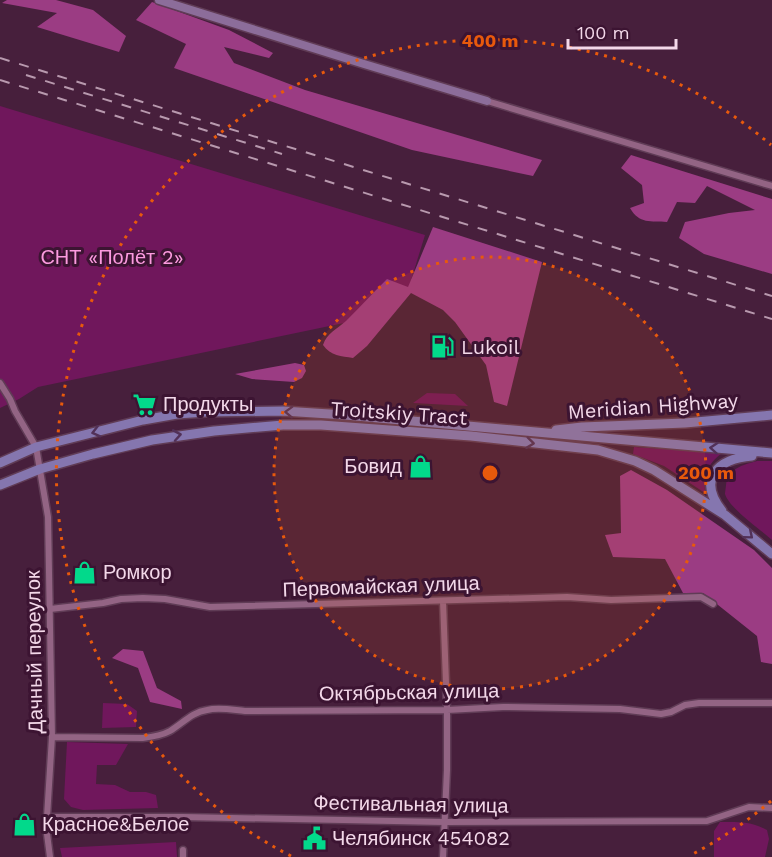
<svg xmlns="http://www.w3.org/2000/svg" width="772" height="857" font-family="'Work Sans',sans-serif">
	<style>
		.green { fill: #70175c }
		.forest { fill: #9b3c83 }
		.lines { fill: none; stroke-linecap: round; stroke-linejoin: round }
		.street-casing { stroke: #603c56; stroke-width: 9 }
		.secondary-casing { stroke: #603c56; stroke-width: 11 }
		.primary-casing { stroke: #603c56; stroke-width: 12 }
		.street { stroke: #936484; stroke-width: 6 }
		.secondary { stroke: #8c6d9a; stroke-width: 8 }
		.primary { stroke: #8576af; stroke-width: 9 }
		.rail { stroke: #b899ae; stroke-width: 2; stroke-dasharray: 10 10; stroke-linecap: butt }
		.oneway { stroke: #523158 }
		.ring { fill: none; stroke: #e8590c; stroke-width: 3; stroke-dasharray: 3 6 }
		.labels { text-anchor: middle; stroke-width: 6; stroke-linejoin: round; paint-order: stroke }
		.park-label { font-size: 20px; fill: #fc9adf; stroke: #3c1432 }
		.poi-label { font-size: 20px; fill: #f3d8e9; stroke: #3c1432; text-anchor: start }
		.street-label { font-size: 20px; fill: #f3d8e9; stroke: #3c1432 }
		.centre { fill: #e8590c; stroke: #3c1432; stroke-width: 3 }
		.ring-label { font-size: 18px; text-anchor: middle; font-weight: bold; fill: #e8590c; stroke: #3c1432; stroke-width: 6; stroke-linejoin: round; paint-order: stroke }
	</style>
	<rect width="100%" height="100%" fill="#471f3c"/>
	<!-- green -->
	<path class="green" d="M 0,106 L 425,235 L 408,290 L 344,323 L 38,387 L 19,399 L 0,408 Z
		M 427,393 L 455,394 L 468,406 L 413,403 Z
		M 634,447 L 722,453 C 707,464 704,475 705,493 L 664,466 L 633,454 Z
		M 757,461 L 772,461 L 772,540 C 761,530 729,508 725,494 C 725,493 726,486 726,485 C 728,468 743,465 757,461 Z
		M 103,703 L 127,704 L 137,711 L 136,727 L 102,728 Z
		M 67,742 L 128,744 L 116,765 L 97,765 L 96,784 L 115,785 L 130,792 L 146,792 L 156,795 L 158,808 L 83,810 L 71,807 L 64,799 Z
		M 720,822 C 739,822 750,821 767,830 L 769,839 L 765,857 L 714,857 L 714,831 Z
		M 176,842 L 177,857 L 62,857 L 60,848 Z"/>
	<!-- forest -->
	<path class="forest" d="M 7,0 L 56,0 L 93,10 L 126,36 L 119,52 L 37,27 L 57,13 L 2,3 Z
		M 152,2 L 229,30 L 273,53 L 269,58 L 224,47 L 234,63 L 305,90 L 542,160 L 533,176 L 412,150 L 174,68 L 186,44 L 136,20 Z
		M 631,155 L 772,199 L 772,274 L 704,254 L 679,238 L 685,222 L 729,213 L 755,210 L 707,186 L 695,203 L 677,202 L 667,222 C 651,221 639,224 630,208 L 644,203 L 642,185 L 621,168 Z
		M 433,227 L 542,262 L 507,406 L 494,402 L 486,365 L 455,322 L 443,310 L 411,293 L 367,346 L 353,358 C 341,356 331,356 323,345 C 327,333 337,329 346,321 C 360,307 373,293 387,279 L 408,287 Z
		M 295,363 L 304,365 L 306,371 L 302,378 L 294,382 L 252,379 L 235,374 Z
		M 631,470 L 667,490 L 754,550 L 772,568 L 772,664 L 761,662 L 757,636 L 703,593 L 683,593 L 665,559 L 613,557 L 605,535 L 621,533 L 620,476 Z
		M 123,649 L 143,651 L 157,688 L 181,701 L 182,709 L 150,702 L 138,668 L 112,658 Z"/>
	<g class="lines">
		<defs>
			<path id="street" d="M 487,101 L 772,186
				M 0,383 L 10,399 L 15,411 L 36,447 L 48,517 L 52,737 L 47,817 L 47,834 L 50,857
				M 443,601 L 447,710 L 447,770 L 443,857
				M 50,609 L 103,603 L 121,599 L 143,598 L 165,599 L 210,607 L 567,597 L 611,600 L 701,597 L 713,604
				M 52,737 L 142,738 C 151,737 161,736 170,731 C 182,724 192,712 207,710 C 219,707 233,710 245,711 L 447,710 L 503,707 L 620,709 L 661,714 L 671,712 L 685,705 L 699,703 L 772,703
				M 47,817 L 182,817 L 444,822 L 707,821 L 749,807 L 772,808
				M 183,850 L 183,857"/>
			<path id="secondary" d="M 159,0 L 364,64 L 487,101"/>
			<path id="primary" d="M 556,430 L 582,427 L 685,423 L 772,415
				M 0,463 L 36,447 L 143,420 L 177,414 L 206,412 L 283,411 L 345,415 L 772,453
				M 0,485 L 40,469 L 93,454 L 152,440 L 214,431 L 283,425 L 321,425 L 471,436 L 598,450 L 635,461 L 654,470 L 725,515 L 772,554
				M 722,511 C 697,479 717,459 752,456"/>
		</defs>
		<!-- street casing -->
		<use href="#street" class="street-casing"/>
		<!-- secondary casing -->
		<use href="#secondary" class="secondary-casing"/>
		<!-- primary casing -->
		<use href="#primary" class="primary-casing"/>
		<!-- street -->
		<use href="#street" class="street"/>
		<!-- secondary -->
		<use href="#secondary" class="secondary"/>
		<!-- primary -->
		<use href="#primary" class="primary"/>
		<!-- rail -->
		<path class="rail" d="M 0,58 L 772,296
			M 26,75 L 282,154
			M 0,80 L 772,319"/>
	</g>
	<!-- one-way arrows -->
	<defs><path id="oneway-chevron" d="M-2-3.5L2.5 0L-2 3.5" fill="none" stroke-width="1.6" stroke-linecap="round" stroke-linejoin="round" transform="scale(1.5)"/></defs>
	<g class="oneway">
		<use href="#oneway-chevron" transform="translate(289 412) rotate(-178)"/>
		<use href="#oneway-chevron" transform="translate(96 432) rotate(166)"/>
		<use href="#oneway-chevron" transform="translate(177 435) rotate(-10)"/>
		<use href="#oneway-chevron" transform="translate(530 443) rotate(7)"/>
		<use href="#oneway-chevron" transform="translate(714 448) rotate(-175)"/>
		<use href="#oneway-chevron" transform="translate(749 535) rotate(40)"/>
	</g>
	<!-- distance rings -->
	<circle cx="490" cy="473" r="216" fill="#e8590c" fill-opacity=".12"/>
	<g class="ring">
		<circle cx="490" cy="473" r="216"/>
		<path d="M771 801A432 432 0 0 1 689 856M291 856A432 432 0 1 1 771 145"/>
	</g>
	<!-- icons -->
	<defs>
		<symbol id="fuel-bare" viewBox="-9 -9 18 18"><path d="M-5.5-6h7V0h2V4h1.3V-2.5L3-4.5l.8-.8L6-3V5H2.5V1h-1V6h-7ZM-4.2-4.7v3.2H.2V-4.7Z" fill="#02d98b" stroke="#3c1432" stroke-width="2.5" paint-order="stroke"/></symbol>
		<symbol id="supermarket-bare" viewBox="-9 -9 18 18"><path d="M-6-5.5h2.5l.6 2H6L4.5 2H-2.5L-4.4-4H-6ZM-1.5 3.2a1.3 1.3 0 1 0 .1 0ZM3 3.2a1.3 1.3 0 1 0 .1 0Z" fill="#02d98b" stroke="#3c1432" stroke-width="2.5" paint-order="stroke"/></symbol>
		<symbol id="shop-bare" viewBox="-9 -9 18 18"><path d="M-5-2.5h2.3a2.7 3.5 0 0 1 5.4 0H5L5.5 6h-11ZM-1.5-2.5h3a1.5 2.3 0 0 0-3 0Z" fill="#02d98b" stroke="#3c1432" stroke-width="2.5" paint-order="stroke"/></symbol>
		<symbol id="civic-bare" viewBox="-9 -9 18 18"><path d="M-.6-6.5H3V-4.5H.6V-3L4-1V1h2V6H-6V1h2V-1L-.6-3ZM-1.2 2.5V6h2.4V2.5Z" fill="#02d98b" stroke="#3c1432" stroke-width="2.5" paint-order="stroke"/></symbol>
	</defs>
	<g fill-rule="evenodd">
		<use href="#fuel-bare" x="426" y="330" width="33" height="33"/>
		<use href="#supermarket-bare" x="128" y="388" width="33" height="33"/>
		<use href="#shop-bare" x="404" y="450" width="33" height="33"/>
		<use href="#shop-bare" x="68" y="556" width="33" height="33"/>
		<use href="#shop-bare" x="8" y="808" width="33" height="33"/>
		<use href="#civic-bare" x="298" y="822" width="33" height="33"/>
	</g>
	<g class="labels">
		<!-- park labels -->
		<g class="park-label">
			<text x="112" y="264">СНТ «Полёт 2»</text>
		</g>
		<!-- poi labels -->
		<g class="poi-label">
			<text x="461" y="354">Lukoil</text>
			<text x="163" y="411">Продукты</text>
			<text x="402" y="473" text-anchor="end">Бовид</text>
			<text x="103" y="579">Ромкор</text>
			<text x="42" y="831">Красное&amp;Белое</text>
			<text x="332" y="845">Челябинск 454082</text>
		</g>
		<!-- street labels -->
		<g class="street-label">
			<text transform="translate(653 406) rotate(-4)" y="7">Meridian Highway</text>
			<text transform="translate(399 413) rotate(4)" y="7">Troitskiy Tract</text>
			<text transform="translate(381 586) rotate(-2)" y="7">Первомайская улица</text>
			<text transform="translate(34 652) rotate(-91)" y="7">Дачный переулок</text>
			<text transform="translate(409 692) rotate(-1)" y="7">Октябрьская улица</text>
			<text transform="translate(411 804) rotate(1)" y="7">Фестивальная улица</text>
		</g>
	</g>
	<circle cx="490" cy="473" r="9" class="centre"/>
	<g class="ring-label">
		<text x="490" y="47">400 m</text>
		<text x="706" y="479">200 m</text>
	</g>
	<!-- scale -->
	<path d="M568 39v9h108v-9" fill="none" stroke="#f3d8e9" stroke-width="3"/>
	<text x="577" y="39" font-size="18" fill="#f3d8e9" stroke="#3c1432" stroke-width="4.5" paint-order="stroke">100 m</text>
</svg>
